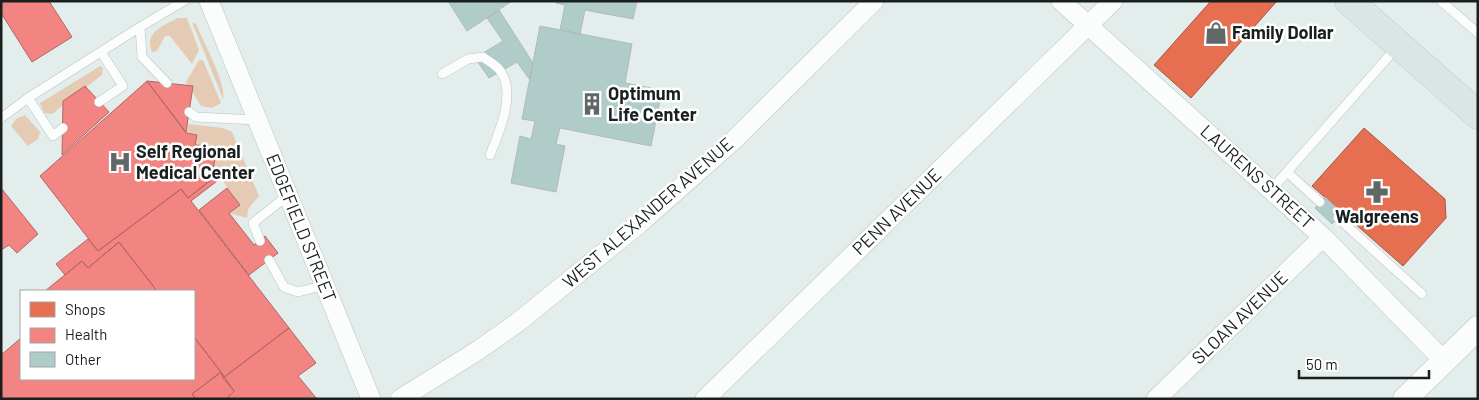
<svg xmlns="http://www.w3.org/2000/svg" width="1479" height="400" font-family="Barlow,sans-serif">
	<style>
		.green { fill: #e5cab4 }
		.shops { fill: #e76f51; stroke: #a95742 }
		.health { fill: #f28482; stroke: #b16664 }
		.building { fill: #b0ccc8; stroke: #b2bab9 }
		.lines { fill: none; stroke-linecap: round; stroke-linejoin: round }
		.service-casing { stroke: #bac3c1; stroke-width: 10 }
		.minor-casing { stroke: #bac3c1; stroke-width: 20 }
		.tertiary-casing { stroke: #bac3c1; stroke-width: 25 }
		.primary-casing { stroke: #c2c8c7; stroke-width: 29 }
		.service { stroke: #fbfcfc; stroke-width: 9 }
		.minor { stroke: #fbfcfc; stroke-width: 19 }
		.tertiary { stroke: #fbfcfc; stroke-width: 24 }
		.primary { stroke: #dae6e4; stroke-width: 28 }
		.labels { text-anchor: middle; stroke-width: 5; stroke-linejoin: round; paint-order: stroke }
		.poi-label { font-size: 18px; font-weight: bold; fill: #19201f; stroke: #fff; text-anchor: start }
		.street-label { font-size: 18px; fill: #19201f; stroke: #fff }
	</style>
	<rect width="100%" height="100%" fill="#e3eeec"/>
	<!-- green -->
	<path class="green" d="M 178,18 L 187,18 L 199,50 L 192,64 L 170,36 L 165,36 L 157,51 L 152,52 C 143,33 164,25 178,18 Z
		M 192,22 L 196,24 C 202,39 227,85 223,99 Z
		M 199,60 L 203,60 L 221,103 L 212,108 L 201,106 L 186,82 Z
		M 100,66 L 103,68 L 102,75 L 52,114 L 44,113 L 40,103 Z
		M 25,115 L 40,132 L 38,139 L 28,146 L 11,126 L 16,119 Z
		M 188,124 L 223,128 L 232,132 L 259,196 L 248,209 L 247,218 L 229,213 L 240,205 L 213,167 L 214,157 L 204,156 L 205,146 L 195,145 L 197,135 L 186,133 Z"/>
	<!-- shops -->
	<path class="shops" d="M 1211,1 L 1277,1 L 1191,98 L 1154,65 Z
		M 1364,128 L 1445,199 L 1446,218 L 1403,266 L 1312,186 Z"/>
	<!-- health -->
	<path class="health" d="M 1,1 L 49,1 L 72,37 L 32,62 L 1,13 Z
		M 147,81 L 193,86 L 186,132 Z
		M 147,81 L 186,133 L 197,135 L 195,145 L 205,146 L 204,156 L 215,157 L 212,179 L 188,198 L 181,189 L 98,251 L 40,176 Z
		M 85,86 L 109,112 L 62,155 L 63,101 Z
		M 213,167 L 221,178 L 191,201 L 289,328 L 223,378 L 221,372 L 194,337 L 194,291 L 157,291 L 119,242 L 88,268 L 82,261 L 65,275 L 56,264 L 88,239 L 98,251 L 181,189 L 188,198 L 212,179 Z
		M 1,188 L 38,234 L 17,253 L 9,245 L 1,250 Z
		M 227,188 L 240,205 L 229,213 L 254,245 L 265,236 L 278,253 L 249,275 L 199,210 Z
		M 119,242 L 157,291 L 45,291 L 82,261 L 88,268 Z
		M 289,328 L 316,363 L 298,376 L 317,399 L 229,399 L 228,397 L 234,391 L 223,378 Z
		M 194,337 L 221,372 L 192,394 L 196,399 L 1,399 L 1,355 L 21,338 L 21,379 L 194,379 Z
		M 221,372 L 234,391 L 228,397 L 229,399 L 196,399 L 192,394 Z"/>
	<!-- building -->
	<path class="building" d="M 448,1 L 512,1 L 467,31 Z
		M 557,1 L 637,1 L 633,19 L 585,10 L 580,34 L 560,30 L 565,5 L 556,3 Z
		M 499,10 L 533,63 L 530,80 L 517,62 L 489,78 L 475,58 L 503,41 L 487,18 Z
		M 540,26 L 632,44 L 625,83 L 662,90 L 651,146 L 560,128 L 556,144 L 565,146 L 556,192 L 511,183 L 520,136 L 531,139 L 535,121 L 522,119 Z
		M 1325,197 L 1342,213 L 1332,224 L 1315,208 Z"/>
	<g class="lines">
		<defs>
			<path id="service" d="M 1441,1 L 1478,33
				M 140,27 L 142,57 L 167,83
				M 442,74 L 468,59 L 483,57 C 488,61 498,66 501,72 C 516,94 499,133 490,155
				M 28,98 L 53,136 L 63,128
				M 99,102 L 123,86 L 101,52
				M 189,112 L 196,117 L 257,120
				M 1,118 L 28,98 L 140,27 L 184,1
				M 1287,172 L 1320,202
				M 1271,190 L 1397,47
				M 1338,218 L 1422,294
				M 260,241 L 253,223 L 288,195
				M 269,260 L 284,287 L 298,292 L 325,285"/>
			<path id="minor" d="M 209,1 L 371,399
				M 1061,1 L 1323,237 L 1445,362
				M 400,399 L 477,351 L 517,323 L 639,224 L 734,140 L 874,1
				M 705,399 L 1113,1
				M 1156,399 L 1323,237"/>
			<path id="tertiary" d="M 1405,399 L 1478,328"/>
			<path id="primary" d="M 1349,1 L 1478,115"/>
		</defs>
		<!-- service casing -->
		<use href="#service" class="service-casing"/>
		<!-- minor casing -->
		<use href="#minor" class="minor-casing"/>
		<!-- tertiary casing -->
		<use href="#tertiary" class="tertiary-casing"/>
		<!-- primary casing -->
		<use href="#primary" class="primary-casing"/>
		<!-- service -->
		<use href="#service" class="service"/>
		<!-- minor -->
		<use href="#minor" class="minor"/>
		<!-- tertiary -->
		<use href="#tertiary" class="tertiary"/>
		<!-- primary -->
		<use href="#primary" class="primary"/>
	</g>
	<!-- icons -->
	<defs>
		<symbol id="shop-bare" viewBox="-9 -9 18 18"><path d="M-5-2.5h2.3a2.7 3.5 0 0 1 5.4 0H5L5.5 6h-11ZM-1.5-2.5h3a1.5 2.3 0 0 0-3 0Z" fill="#606867" stroke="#fff" stroke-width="2.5" paint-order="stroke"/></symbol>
		<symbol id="building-bare" viewBox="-9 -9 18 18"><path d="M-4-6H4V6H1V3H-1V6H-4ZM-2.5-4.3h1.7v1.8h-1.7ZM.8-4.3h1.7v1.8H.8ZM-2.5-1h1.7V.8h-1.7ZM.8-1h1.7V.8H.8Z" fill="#606867" stroke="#fff" stroke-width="2.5" paint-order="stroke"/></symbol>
		<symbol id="hospital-bare" viewBox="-9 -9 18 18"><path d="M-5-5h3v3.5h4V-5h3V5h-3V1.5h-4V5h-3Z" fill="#606867" stroke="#fff" stroke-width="2.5" paint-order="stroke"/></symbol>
		<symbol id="pharmacy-bare" viewBox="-9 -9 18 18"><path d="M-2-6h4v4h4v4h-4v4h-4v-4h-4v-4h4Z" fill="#606867" stroke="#fff" stroke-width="2.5" paint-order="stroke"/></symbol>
	</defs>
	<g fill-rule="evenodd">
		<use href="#shop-bare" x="1200" y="17" width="32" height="32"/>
		<use href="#building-bare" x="576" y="88" width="32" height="32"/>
		<use href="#hospital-bare" x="104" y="146" width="32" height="32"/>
		<use href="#pharmacy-bare" x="1361" y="176" width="32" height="32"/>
	</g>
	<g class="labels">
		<!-- poi labels -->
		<g class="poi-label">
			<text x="1232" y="39">Family Dollar</text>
			<text x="608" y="100">Optimum<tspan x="608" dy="21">Life Center</tspan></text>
			<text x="136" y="158">Self Regional<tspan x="136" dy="21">Medical Center</tspan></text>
			<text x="1377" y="223" text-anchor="middle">Walgreens</text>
		</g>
		<!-- street labels -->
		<g class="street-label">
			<text transform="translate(1257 177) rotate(42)" y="6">LAURENS STREET</text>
			<text transform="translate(897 212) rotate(-44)" y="6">PENN AVENUE</text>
			<text transform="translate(648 213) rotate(-41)" y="6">WEST ALEXANDER AVENUE</text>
			<text transform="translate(301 228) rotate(68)" y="6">EDGEFIELD STREET</text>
			<text transform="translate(1240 318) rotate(-44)" y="6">SLOAN AVENUE</text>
		</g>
	</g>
	<!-- border -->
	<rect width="1479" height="400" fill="none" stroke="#19201f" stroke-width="5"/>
	<!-- legend -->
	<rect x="20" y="290" width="175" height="90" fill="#ffffff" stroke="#a3a6a5"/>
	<rect x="30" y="302" width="25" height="15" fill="#e76f51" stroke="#a3a6a5"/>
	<text x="65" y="315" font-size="15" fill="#19201f">Shops</text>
	<rect x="30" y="328" width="25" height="15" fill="#f28482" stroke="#a3a6a5"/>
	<text x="65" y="340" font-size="15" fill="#19201f">Health</text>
	<rect x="30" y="352" width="25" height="15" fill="#b0ccc8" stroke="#a3a6a5"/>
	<text x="65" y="365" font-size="15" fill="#19201f">Other</text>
	<!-- scale -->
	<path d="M1299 370v8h130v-8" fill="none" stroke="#19201f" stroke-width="2.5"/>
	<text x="1306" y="370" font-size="15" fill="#19201f" stroke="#ffffff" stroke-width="4" paint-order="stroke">50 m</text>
</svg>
